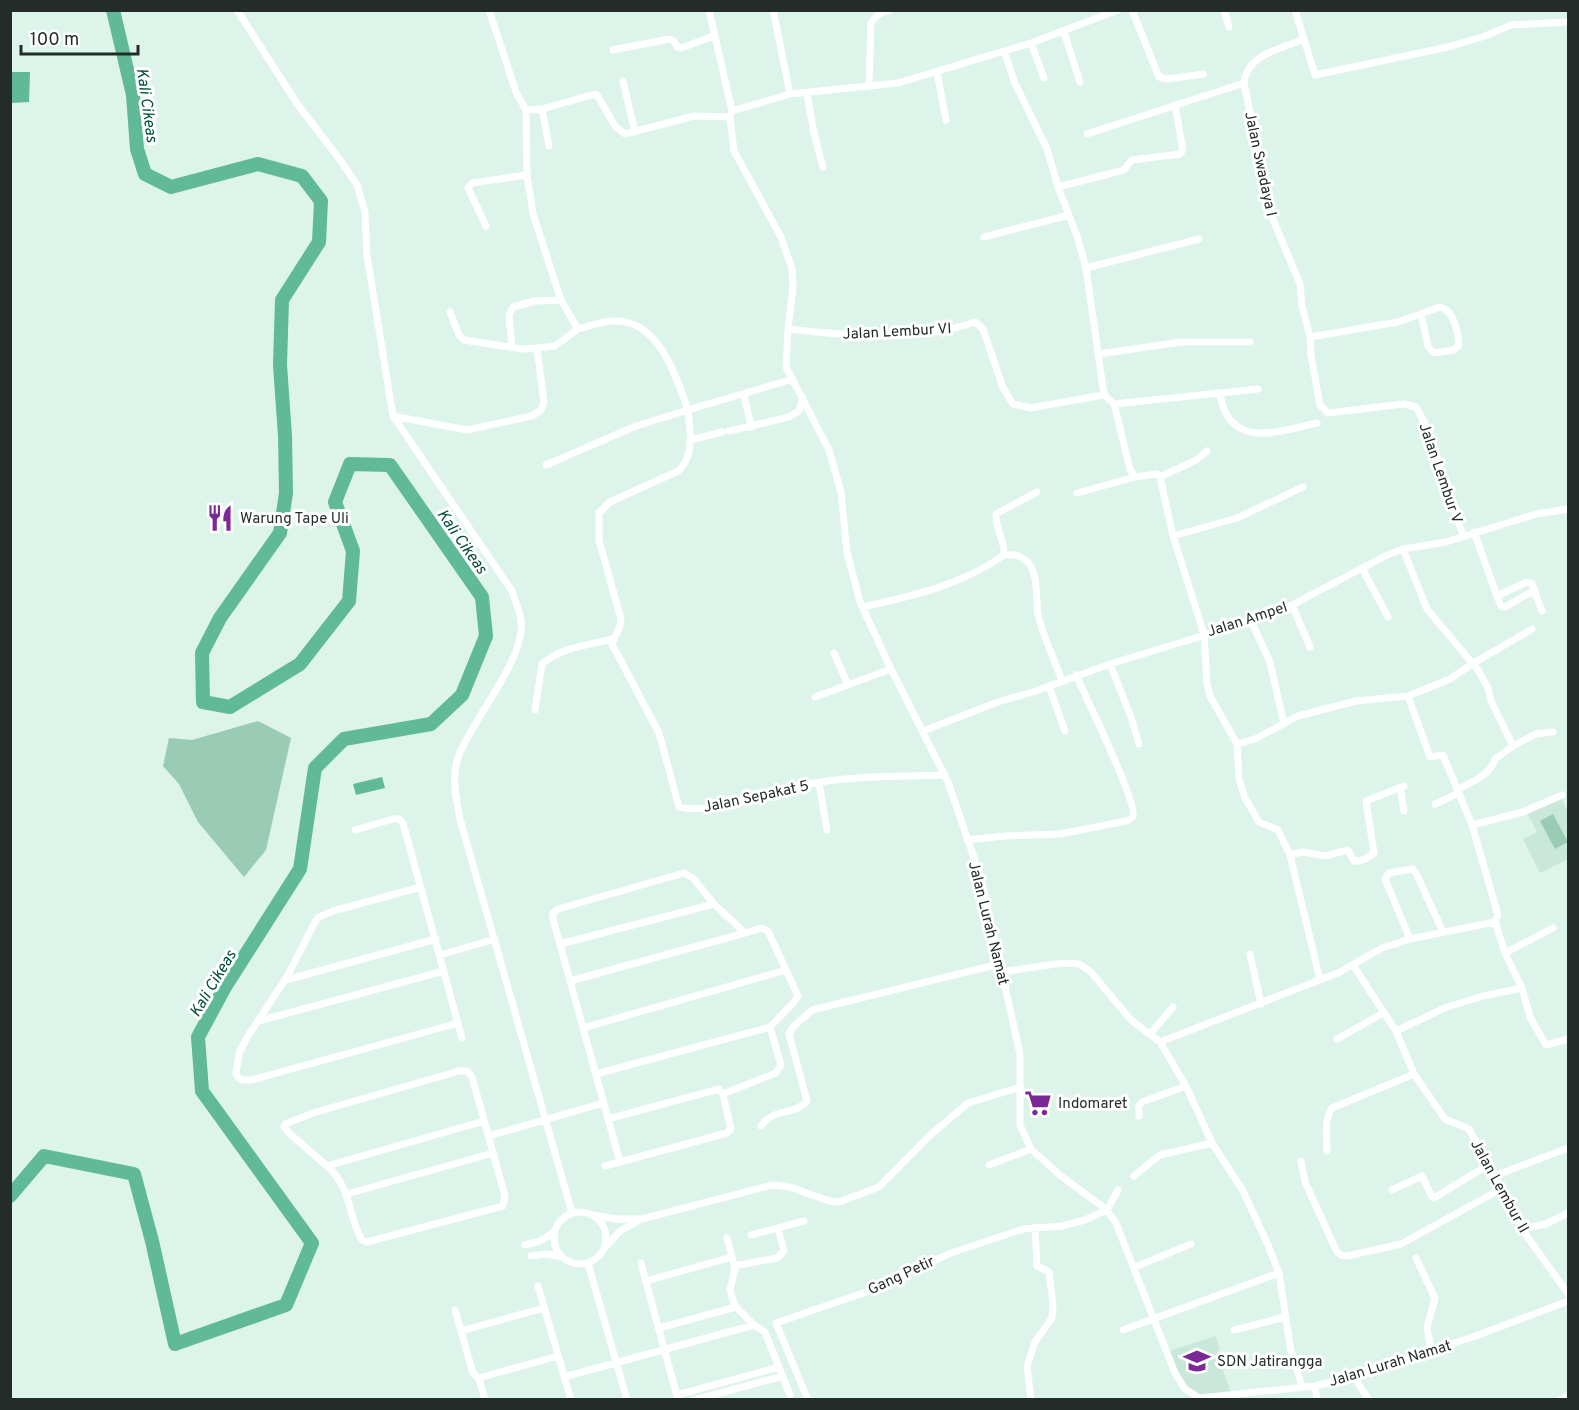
<svg xmlns="http://www.w3.org/2000/svg" width="1579" height="1410" font-family="Overpass,sans-serif">
	<style>
		.built { fill: #c9e8da }
		.green { fill: #99cbb5 }
		.water { fill: #60b997 }
		.lines { fill: none; stroke-linecap: round; stroke-linejoin: round }
		.river { stroke: #60b997; stroke-width: 14 }
		.street { stroke: #fff; stroke-width: 7 }
		.labels { text-anchor: middle; stroke-width: 6; stroke-linejoin: round; paint-order: stroke }
		.street-label { font-size: 15px; fill: #232c28; stroke: #fff }
		.poi-label { font-size: 15px; fill: #232c28; stroke: #fff; text-anchor: start }
		.water-label { font-size: 16px; font-style: italic; fill: #004e37; stroke: #fff }
	</style>
	<rect width="100%" height="100%" fill="#dcf4e9"/>
	<!-- built -->
	<path class="built" d="M 1561,798 L 1568,812 L 1568,859 L 1540,873 L 1523,839 L 1537,832 L 1528,814 Z
		M 1216,1336 L 1220,1350 L 1217,1352 L 1231,1393 L 1199,1396 L 1190,1390 L 1180,1378 L 1169,1351 Z"/>
	<!-- green -->
	<path class="green" d="M 258,721 L 291,738 L 266,850 L 244,877 L 198,822 L 179,784 L 163,766 L 169,738 L 192,740 Z
		M 1553,814 L 1568,842 L 1555,849 L 1540,821 Z"/>
	<!-- water -->
	<path class="water" d="M 11,72 L 30,72 L 29,102 L 11,103 Z
		M 382,777 L 385,788 L 356,795 L 353,784 Z"/>
	<g class="lines">
		<!-- river -->
		<path class="river" d="M 10,1196 L 44,1156 L 134,1174 L 152,1241 L 175,1344 L 286,1305 L 312,1243 L 202,1091 L 198,1037 L 225,987 L 300,869 L 315,768 L 344,739 L 431,724 L 462,695 L 486,636 L 482,597 L 390,465 L 350,464 L 335,502 L 353,551 L 349,601 L 300,664 L 230,707 L 203,702 L 202,653 L 220,618 L 280,533 L 286,493 L 285,436 L 280,365 L 282,300 L 319,242 L 321,201 L 302,176 L 258,164 L 171,187 L 145,174 L 137,149 L 133,95 L 113,10"/>
		<!-- street -->
		<path class="street" d="M 237,10 L 298,105 L 341,161 L 357,185 L 365,212 L 367,255 L 393,416 L 512,591 C 516,604 523,617 521,631 C 517,669 474,718 459,755 C 451,776 456,798 460,819 L 572,1213
			M 489,10 L 516,92 L 526,110 L 527,175 L 533,214 L 561,300 L 578,329 C 590,326 602,321 615,321 C 659,320 676,376 688,410 L 636,426 L 546,465
			M 709,10 L 732,111
			M 773,10 L 790,94
			M 1118,10 L 1031,43 L 898,83 L 790,94 L 732,111 L 730,117 L 734,151 L 781,237 L 792,269 L 793,287 L 788,329 L 786,367 L 829,450 L 841,492 L 847,552 L 860,602 L 891,669 L 948,782 L 981,878 L 1020,1054 L 1020,1125 L 1031,1149 L 1061,1176 L 1107,1210 L 1116,1223 L 1175,1373 L 1185,1389 L 1199,1398 L 1315,1386 L 1354,1377 L 1383,1366 L 1473,1337 L 1568,1301
			M 1132,10 L 1159,77 L 1168,79 L 1203,74
			M 1224,10 L 1229,27
			M 1295,10 L 1315,75 L 1448,47 L 1485,36 L 1511,25 L 1568,22
			M 1064,32 L 1080,82
			M 1304,39 C 1281,49 1247,54 1244,83 L 1272,217 L 1300,284 L 1302,306 L 1310,337 L 1311,355 L 1320,405 L 1328,413 L 1404,404 L 1416,407 L 1428,429 L 1463,536
			M 1031,43 L 1044,78
			M 613,50 L 669,39 L 674,41 L 677,47 L 681,48 L 714,36
			M 1004,51 L 1015,83 L 1047,149 L 1058,187 L 1077,236 L 1086,268 L 1104,395
			M 937,72 L 946,120
			M 623,81 L 635,132
			M 869,86 L 871,23 C 876,15 881,13 890,10
			M 807,94 L 814,133 L 823,167
			M 542,109 L 549,146
			M 526,110 L 542,109 L 595,94 L 599,98 L 615,126 L 625,134 L 694,116 L 730,117
			M 1087,134 L 1244,83
			M 1058,187 L 1124,170 L 1132,160 L 1180,154 L 1182,151 L 1182,145 L 1175,105
			M 486,226 L 468,188 L 472,183 L 527,175
			M 984,237 L 1069,215
			M 1086,268 L 1199,239
			M 450,312 L 459,335 L 464,340 L 522,349 L 537,348
			M 788,329 C 848,336 917,342 975,322 L 983,329 L 1003,388 L 1013,404 L 1030,408 L 1104,395 L 1114,404 L 1130,469 L 1135,477 L 1157,474 L 1160,477 L 1173,536 L 1204,634 L 1207,684 L 1210,696 L 1237,744 L 1239,779 L 1245,798 L 1259,822 L 1278,830 L 1290,855 L 1320,980
			M 1310,337 L 1398,322 L 1440,307 C 1454,310 1458,332 1459,345 L 1454,350 L 1434,353 L 1428,346 L 1421,314
			M 512,347 L 509,315 L 513,307 L 535,301 L 561,300
			M 1099,354 L 1181,342 L 1250,342
			M 793,379 L 688,410 C 690,429 695,457 678,471 L 610,502 L 599,513 L 599,540 L 621,619 L 620,626 L 612,644 L 659,733 L 679,807 C 710,816 785,788 820,782 C 861,776 903,776 945,775
			M 1220,393 L 1258,389
			M 745,399 L 751,427
			M 1114,404 L 1220,393 C 1228,450 1277,432 1317,423
			M 393,416 L 467,430 L 532,416 L 541,410 L 544,403 L 537,348 L 555,346 L 578,329
			M 729,431 L 789,417 L 799,411 L 803,397
			M 691,440 L 722,432
			M 1160,477 L 1196,460 L 1207,451
			M 1077,493 L 1135,477
			M 1474,532 L 1497,596 L 1527,582 L 1532,584 L 1542,611
			M 1173,536 L 1237,518 L 1303,487
			M 1403,549 L 1427,609 L 1478,670 L 1488,688 L 1491,701 L 1513,746 L 1495,759 C 1491,775 1471,782 1457,790
			M 1004,555 C 1008,555 1014,554 1018,556 C 1041,563 1035,597 1038,614 C 1042,635 1055,660 1062,681
			M 1362,568 L 1388,617
			M 1497,596 L 1501,606 L 1505,607 L 1535,590
			M 1292,605 L 1310,647
			M 863,607 C 912,596 962,585 1004,555 C 1005,540 995,528 996,514 L 1037,492
			M 1251,621 L 1270,662 L 1284,724
			M 834,653 L 848,685
			M 1110,664 L 1131,717 L 1139,744
			M 1049,686 L 1065,731
			M 1408,696 L 1430,757 L 1443,755 L 1472,825 L 1498,915 L 1495,922 L 1505,953 L 1522,988 L 1530,1017 L 1546,1045 L 1568,1039
			M 815,697 L 891,669
			M 535,710 L 542,664 C 561,647 589,645 613,639
			M 923,731 L 998,702 L 1036,691 L 1110,664 L 1251,621 L 1292,605 L 1387,555 L 1403,549 L 1446,542 L 1536,514 L 1568,509
			M 1237,744 L 1255,739 L 1298,716 L 1356,701 L 1408,696 L 1450,679 L 1472,664 L 1532,629
			M 1513,746 L 1536,734 L 1553,732
			M 819,783 L 827,830
			M 1400,787 L 1404,811
			M 1435,804 L 1459,793
			M 1472,825 L 1523,812 L 1562,795
			M 355,830 L 393,819 L 399,819 L 403,823 L 462,1038
			M 967,840 L 1005,836 L 1060,834 L 1126,821 C 1128,820 1132,819 1133,816 C 1138,804 1084,693 1076,675
			M 1290,855 L 1303,852 L 1325,856 L 1348,850 L 1354,861 C 1362,862 1368,858 1374,853 L 1366,801 L 1404,786
			M 421,887 L 333,911 L 319,917 L 315,922 L 288,975 L 248,1036 L 239,1053 L 236,1074 C 240,1081 244,1080 252,1080 L 458,1023
			M 1410,939 L 1385,879 L 1389,873 L 1413,869 L 1416,873 L 1443,932
			M 560,944 L 714,904
			M 1505,953 L 1553,928
			M 1250,954 L 1261,1004
			M 440,955 L 495,939
			M 1353,965 L 1396,1031 L 1414,1074 L 1445,1119 L 1469,1129 L 1522,1229 L 1568,1294
			M 1001,972 L 1063,963 L 1079,964 L 1090,971 L 1131,1020 L 1160,1042 L 1338,973 L 1382,948 L 1410,939 L 1495,922
			M 286,980 L 436,939
			M 570,981 L 745,933
			M 259,1021 L 444,971
			M 583,1028 L 786,970
			M 1396,1031 L 1447,1007 L 1483,996 L 1522,988
			M 1150,1034 L 1173,1007
			M 1337,1039 L 1383,1013
			M 1160,1042 L 1186,1086 L 1212,1143 L 1243,1191 L 1268,1245 L 1279,1273 L 1291,1351 L 1302,1386
			M 596,1074 L 770,1027 L 794,1002 L 798,996 L 768,931 L 761,928 L 745,933 L 714,904 L 693,878 L 684,873 L 558,909 L 553,913 L 553,919 L 620,1162
			M 723,1094 L 776,1073 L 781,1065 L 770,1027
			M 1139,1116 L 1139,1106 L 1142,1102 L 1186,1086
			M 761,1126 C 774,1107 795,1116 807,1101 L 789,1034 L 793,1027 L 812,1010 L 999,964
			M 489,1136 L 603,1103
			M 1327,1151 C 1327,1138 1324,1119 1332,1108 L 1414,1074
			M 1301,1161 L 1305,1182 L 1337,1252 L 1341,1255 L 1347,1256 L 1401,1244 L 1501,1189
			M 989,1165 L 1031,1149
			M 327,1166 L 289,1133 L 284,1127 L 285,1124 L 313,1113 L 459,1071 L 467,1071 L 472,1077 L 505,1196 L 503,1206 L 367,1242 L 362,1240 C 347,1214 352,1188 327,1166 L 484,1121
			M 605,1166 L 727,1133 L 731,1129 L 723,1094 L 719,1089 L 608,1119
			M 1134,1176 L 1160,1155 L 1212,1143
			M 1494,1176 L 1568,1148
			M 1392,1190 L 1422,1176 L 1432,1197 L 1434,1198 L 1488,1165
			M 347,1194 L 493,1153
			M554 1238a26 26 0 1 1 52 0a26 26 0 1 1-52 0Z
			M 593,1215 L 617,1219 L 639,1219
			M 1522,1229 L 1546,1224 L 1568,1213
			M 751,1235 L 804,1221
			M 727,1238 L 735,1269 L 730,1290 L 733,1300 L 736,1307 L 754,1325 L 765,1332 L 790,1395
			M 525,1245 L 540,1241 L 554,1232
			M 603,1250 L 620,1231 L 642,1219 L 772,1185 L 790,1187 L 829,1201 L 839,1202 L 879,1187 L 928,1137 L 968,1103 L 1021,1087
			M 531,1256 L 546,1254 L 562,1257
			M 1416,1258 L 1435,1298 L 1427,1328 L 1431,1350
			M 588,1263 L 627,1400
			M 641,1263 L 678,1400
			M 734,1266 L 777,1258 L 784,1251 L 778,1228
			M 1135,1267 L 1191,1244
			M 646,1281 L 732,1257
			M 538,1286 L 571,1400
			M 455,1310 L 473,1373 L 479,1378 L 485,1400
			M 659,1328 L 736,1307
			M 1123,1330 L 1279,1273
			M 1234,1330 L 1285,1317
			M 461,1331 L 544,1308
			M 564,1377 L 754,1325
			M 1354,1377 L 1369,1400
			M 479,1378 L 558,1356
			M 1315,1386 L 1317,1400
			M 677,1395 L 779,1367
			M 694,1400 L 783,1376
			M 808,1400 L 776,1323 L 863,1293 L 951,1253 L 1023,1229 L 1062,1226 L 1085,1220 L 1107,1210 L 1118,1190
			M 1031,1400 L 1027,1366 L 1035,1342 L 1052,1318 L 1053,1304 L 1049,1272 L 1037,1266 L 1035,1227
			M 1560,1400 L 1568,1396"/>
	</g>
	<!-- icons -->
	<defs>
		<symbol id="restaurant-bare" viewBox="-9 -9 18 18"><path d="M-5-6h1v4h1v-4h1v4h1v-4h1v5L-1.5 .5V6h-2V.5L-5-1ZM5-6V6H3V1.5H1.5Q1.5-4 5-6Z" fill="#7c2998" stroke="#fff" stroke-width="2.5" paint-order="stroke"/></symbol>
		<symbol id="supermarket-bare" viewBox="-9 -9 18 18"><path d="M-6-5.5h2.5l.6 2H6L4.5 2H-2.5L-4.4-4H-6ZM-1.5 3.2a1.3 1.3 0 1 0 .1 0ZM3 3.2a1.3 1.3 0 1 0 .1 0Z" fill="#7c2998" stroke="#fff" stroke-width="2.5" paint-order="stroke"/></symbol>
		<symbol id="school-bare" viewBox="-9 -9 18 18"><path d="M0-5L7-2L0 1L-7-2ZM-4 1L0 2.5L4 1V4Q0 6-4 4Z" fill="#7c2998" stroke="#fff" stroke-width="2.5" paint-order="stroke"/></symbol>
	</defs>
	<g fill-rule="evenodd">
		<use href="#restaurant-bare" x="201" y="499" width="38" height="38"/>
		<use href="#supermarket-bare" x="1019" y="1084" width="38" height="38"/>
		<use href="#school-bare" x="1178" y="1342" width="38" height="38"/>
	</g>
	<g class="labels">
		<!-- street labels -->
		<g class="street-label">
			<text transform="translate(1261 164) rotate(78)" y="5">Jalan Swadaya I</text>
			<text transform="translate(897 331) rotate(-3)" y="5">Jalan Lembur VI</text>
			<text transform="translate(1441 473) rotate(71)" y="5">Jalan Lembur V</text>
			<text transform="translate(1247 619) rotate(-18)" y="5">Jalan Ampel</text>
			<text transform="translate(756 796) rotate(-12)" y="5">Jalan Sepakat 5</text>
			<text transform="translate(989 923) rotate(76)" y="5">Jalan Lurah Namat</text>
			<text transform="translate(1500 1186) rotate(61)" y="5">Jalan Lembur II</text>
			<text transform="translate(901 1275) rotate(-25)" y="5">Gang Petir</text>
			<text transform="translate(1390 1363) rotate(-17)" y="5">Jalan Lurah Namat</text>
		</g>
		<!-- poi labels -->
		<g class="poi-label">
			<text x="240" y="523">Warung Tape Uli</text>
			<text x="1058" y="1108">Indomaret</text>
			<text x="1217" y="1366">SDN Jatirangga</text>
		</g>
		<!-- water labels -->
		<g class="water-label">
			<text transform="translate(148 105) rotate(82)" y="6">Kali Cikeas</text>
			<text transform="translate(463 541) rotate(55)" y="6">Kali Cikeas</text>
			<text transform="translate(212 983) rotate(-59)" y="6">Kali Cikeas</text>
		</g>
	</g>
	<!-- border -->
	<rect width="1579" height="1410" fill="none" stroke="#232c28" stroke-width="24"/>
	<!-- scale -->
	<path d="M21 45v9h117v-9" fill="none" stroke="#232c28" stroke-width="3"/>
	<text x="30" y="45" font-size="18" fill="#232c28" stroke="#ffffff" stroke-width="4.5" paint-order="stroke">100 m</text>
</svg>
